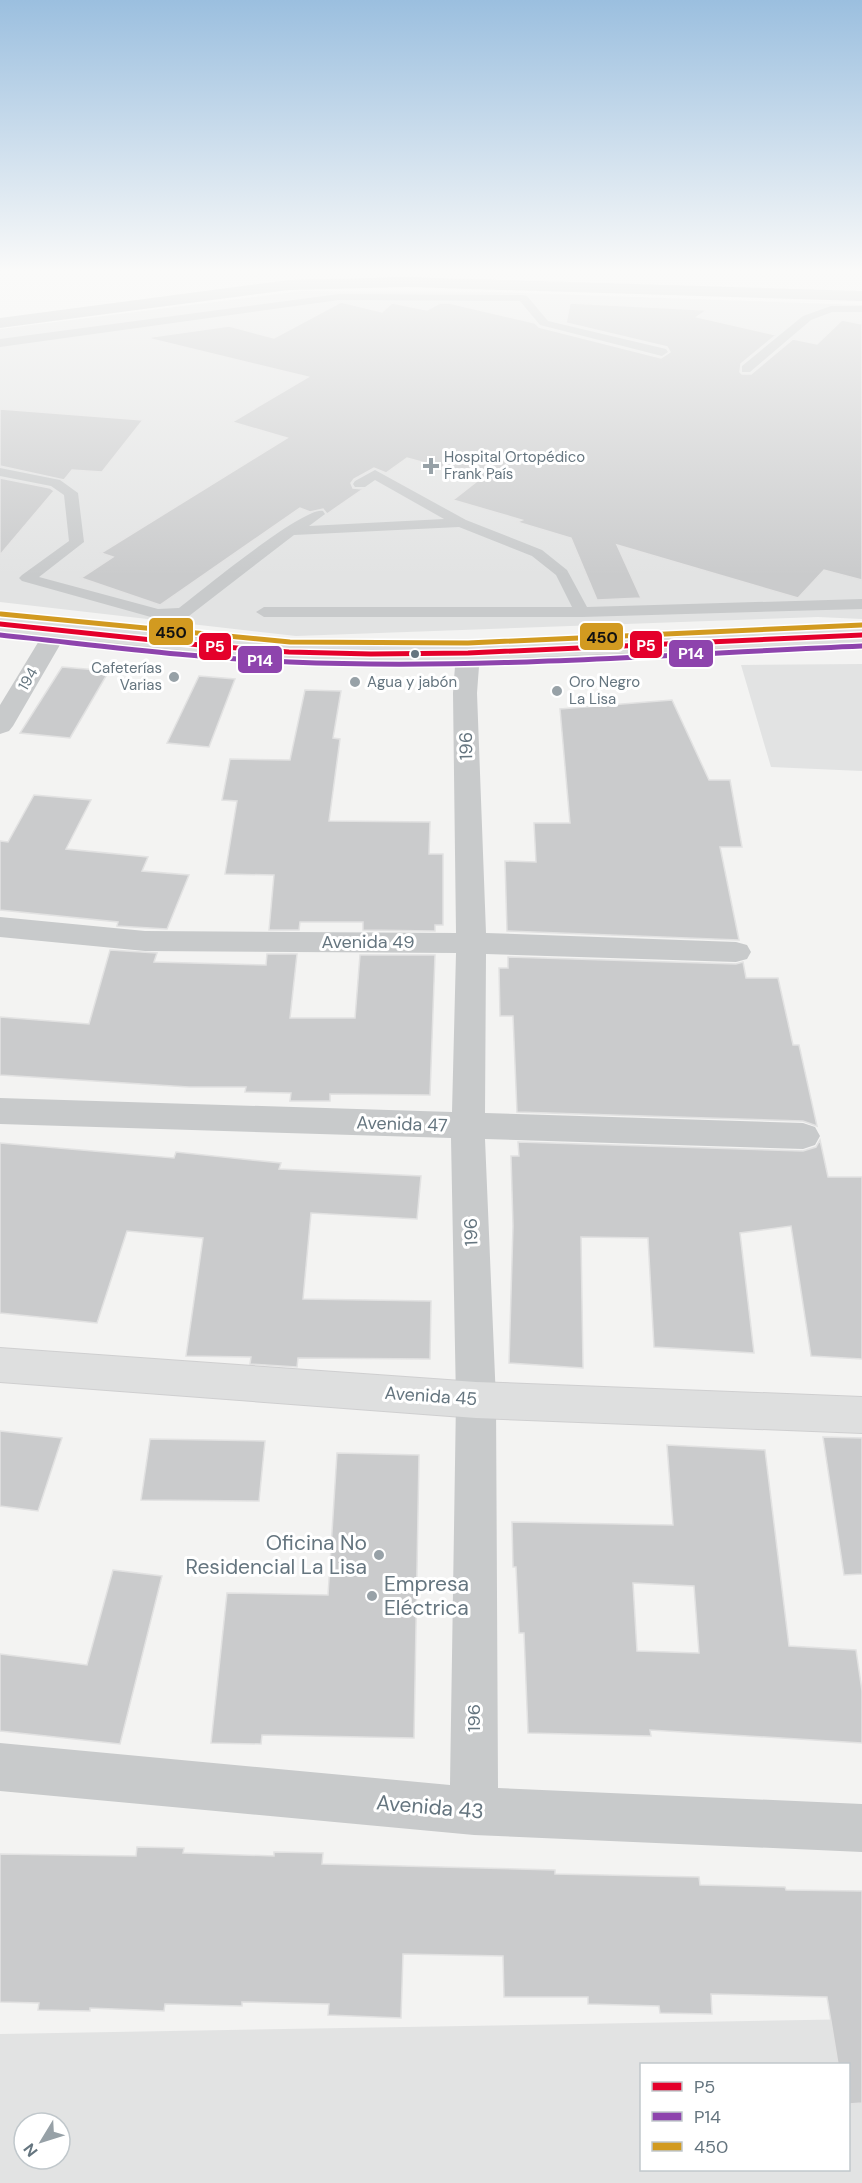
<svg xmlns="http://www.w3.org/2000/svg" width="862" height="2183" font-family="'DM Sans',sans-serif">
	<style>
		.built { fill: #e2e3e3; fill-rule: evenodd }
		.building { fill: #cacbcc; stroke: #e2e2e2; stroke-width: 1.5; fill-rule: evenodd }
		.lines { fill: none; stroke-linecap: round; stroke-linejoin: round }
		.secondary-casing { stroke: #cfcfd0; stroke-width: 2 }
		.primary-casing { stroke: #d0d1d1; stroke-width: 2 }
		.lane { fill: #c8cacb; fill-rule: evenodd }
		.street { fill: #c8cacb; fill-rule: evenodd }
		.secondary { fill: #dedfdf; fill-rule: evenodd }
		.primary { fill: #dedfdf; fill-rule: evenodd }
		.bus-1-casing { stroke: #fff; stroke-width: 8 }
		.bus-2-casing { stroke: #fff; stroke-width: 8 }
		.bus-3-casing { stroke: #fff; stroke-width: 8 }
		.bus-1 { stroke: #e4002b; stroke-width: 5 }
		.bus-2 { stroke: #8e44ad; stroke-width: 5 }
		.bus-3 { stroke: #d29a20; stroke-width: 5 }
		.poi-dot { fill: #97a1a7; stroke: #fff; stroke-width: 2 }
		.bus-dot { fill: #65757f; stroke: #fff; stroke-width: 2 }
		.labels { text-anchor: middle; stroke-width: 6; stroke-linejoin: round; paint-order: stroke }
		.far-poi-label { font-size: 15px; fill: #65757f; stroke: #fff; text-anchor: start }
		.far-street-label { font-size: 15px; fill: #65757f; stroke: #fff }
		.street-label { font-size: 18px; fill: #65757f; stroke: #fff }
		.near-poi-label { font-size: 21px; fill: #65757f; stroke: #fff; text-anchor: end }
		.near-street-label { font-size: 21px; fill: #65757f; stroke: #fff }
		.line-badge { stroke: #fff; stroke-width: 2 }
		.badge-label { font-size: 16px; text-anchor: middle; font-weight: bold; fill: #fff }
		.pale-badge-label { font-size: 16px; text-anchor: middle; font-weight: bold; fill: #111 }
	</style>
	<rect width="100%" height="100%" fill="#f3f3f2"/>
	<!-- built -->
	<path class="built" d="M 301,291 L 491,292 L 862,305 L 862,619 L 818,617 L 296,636 L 0,602 L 0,329 Z
		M 862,664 L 862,771 L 771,767 L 741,665 Z
		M 862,2019 L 862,2183 L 0,2183 L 0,2034 ZM 642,2064 L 848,2064 L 848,2170 L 642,2170 ZM 24,2123 L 60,2123 L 60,2159 L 24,2159 Z"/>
	<!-- building -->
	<path class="building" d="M 341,302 L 382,312 L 392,303 L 427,310 L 440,303 L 449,303 L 535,323 L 539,327 L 661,358 L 670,352 L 667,347 L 566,323 L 570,303 L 707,310 L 697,317 L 776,335 L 741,364 L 740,372 L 742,374 L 751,374 L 793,339 L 817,344 L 842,320 L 862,324 L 862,580 L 824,570 L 798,598 L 617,545 L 641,598 L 597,600 L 571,538 L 517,522 L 522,520 L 453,500 L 481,478 L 407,458 L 386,473 L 374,468 L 354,479 L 351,483 L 353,488 L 363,489 L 327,514 L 323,509 L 310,512 L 300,508 L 160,605 L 81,578 L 113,557 L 101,553 L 287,438 L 232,422 L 308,377 L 151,339 L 151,337 L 229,326 L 274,338 Z
		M 0,409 L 143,420 L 102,472 L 72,470 L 64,480 L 0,466 Z
		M 0,478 L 50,488 L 54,491 L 0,555 Z
		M 62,667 L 109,671 L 70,738 L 20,733 Z
		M 199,676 L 235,679 L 209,747 L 167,743 Z
		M 305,690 L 341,691 L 333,738 L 340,739 L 329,821 L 430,822 L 429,854 L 443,854 L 443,925 L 435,925 L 435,931 L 363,930 L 363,922 L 300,922 L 299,930 L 269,930 L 274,875 L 225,874 L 237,801 L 222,800 L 230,759 L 290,760 Z
		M 672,700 L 709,780 L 730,780 L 742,847 L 720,847 L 739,940 L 507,931 L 505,861 L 536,862 L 534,823 L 570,823 L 560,709 Z
		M 34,795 L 91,800 L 66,849 L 148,857 L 142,871 L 189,875 L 167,929 L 117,926 L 118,922 L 0,910 L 0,841 L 8,842 Z
		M 110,950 L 157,953 L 154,962 L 266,965 L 267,954 L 297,954 L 290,1018 L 355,1018 L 360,955 L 435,955 L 430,1095 L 330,1094 L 330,1101 L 290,1101 L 291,1093 L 245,1092 L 246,1087 L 189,1087 L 0,1075 L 0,1017 L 89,1024 Z
		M 508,957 L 736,964 L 743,962 L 746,978 L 778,978 L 793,1045 L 799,1045 L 817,1126 L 803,1121 L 517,1112 L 513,1016 L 500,1016 L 499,968 L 508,968 Z
		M 820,1140 L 828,1177 L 862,1177 L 862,1359 L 811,1356 L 791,1226 L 740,1233 L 754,1353 L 654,1347 L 648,1238 L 581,1237 L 583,1368 L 509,1363 L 513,1226 L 511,1156 L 519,1156 L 518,1142 L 803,1151 L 816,1147 Z
		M 0,1143 L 174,1158 L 176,1152 L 281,1163 L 279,1169 L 421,1176 L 417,1219 L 311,1213 L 303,1299 L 431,1301 L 430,1359 L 298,1358 L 297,1367 L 250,1364 L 251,1357 L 186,1356 L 203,1238 L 127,1231 L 97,1323 L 0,1313 Z
		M 0,1431 L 62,1438 L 38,1511 L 0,1506 Z
		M 823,1437 L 862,1438 L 862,1574 L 844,1575 Z
		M 150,1439 L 265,1441 L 259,1501 L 141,1500 Z
		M 667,1445 L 765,1450 L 789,1646 L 856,1650 L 862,1691 L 862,1743 L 650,1730 L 651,1736 L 528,1733 L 524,1633 L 519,1633 L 516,1567 L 513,1567 L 512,1522 L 673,1525 ZM 633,1583 L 694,1586 L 699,1653 L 637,1651 Z
		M 337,1453 L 419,1455 L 414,1738 L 262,1735 L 261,1744 L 211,1743 L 227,1593 L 328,1595 Z
		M 113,1570 L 162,1576 L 120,1744 L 0,1731 L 0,1654 L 87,1665 Z
		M 137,1847 L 184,1848 L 183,1853 L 274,1856 L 274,1852 L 323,1853 L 322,1864 L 555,1870 L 555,1874 L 699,1877 L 700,1885 L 785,1887 L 786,1890 L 862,1891 L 862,2103 L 849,2104 L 849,2064 L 838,2064 L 827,1997 L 711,1994 L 712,2014 L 660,2013 L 659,2006 L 588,2004 L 588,1997 L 504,1997 L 503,1956 L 403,1954 L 401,2018 L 328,2015 L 329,2004 L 242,2002 L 242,2006 L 165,2004 L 164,2011 L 90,2008 L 90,2011 L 38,2010 L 39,2003 L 0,2002 L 0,1854 L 136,1856 Z"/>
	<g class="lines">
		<defs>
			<path id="secondary" d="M 0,1348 L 476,1382 L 862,1397 L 862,1433 L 476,1418 L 0,1382 Z"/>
			<path id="primary" d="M 0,617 L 200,638 L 289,645 L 371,647 L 468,646 L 862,628 L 862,642 L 468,660 L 371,661 L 289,659 L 200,652 L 0,631 Z"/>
		</defs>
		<!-- secondary casing -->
		<use href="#secondary" class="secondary-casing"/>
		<!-- primary casing -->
		<use href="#primary" class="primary-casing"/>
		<!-- lane -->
		<path class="lane" d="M 339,294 L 523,295 L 527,296 L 548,321 L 666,349 L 668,352 L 662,356 L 540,325 L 520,301 L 339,300 L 0,347 L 0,339 Z
			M 831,306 L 862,306 L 862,312 L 832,312 L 811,320 L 750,372 L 742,372 L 742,366 L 803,316 Z
			M 0,468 L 60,480 L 78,493 L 84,542 L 39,577 L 158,609 L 179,608 C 200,592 304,506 323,511 L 325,514 L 309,526 L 444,519 L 375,480 L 365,487 L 355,487 L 353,484 L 355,481 L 375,470 L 466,520 L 542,550 L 567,570 L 587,607 L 862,599 L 862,609 L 582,617 L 264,617 L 256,612 L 264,607 L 572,607 L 556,575 L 532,556 L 459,527 L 294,535 L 189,616 L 183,618 L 158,619 L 22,581 L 19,578 L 22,575 L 69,541 L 64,495 L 51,486 L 0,476 Z"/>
		<!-- street -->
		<path class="street" d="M 407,277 L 862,291 L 862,301 L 407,287 L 289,290 L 0,328 L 0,318 L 289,280 Z
			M 56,624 L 64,626 L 68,631 L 13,726 L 9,731 L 0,734 L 0,705 L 48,626 Z
			M 468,646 L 476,648 L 480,653 L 477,693 L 486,933 L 736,942 L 747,945 L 751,952 L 747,959 L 736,962 L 486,954 L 485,1113 L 803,1123 L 815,1127 L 820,1136 L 815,1145 L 803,1149 L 485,1139 L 496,1400 L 498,1788 L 862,1804 L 862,1852 L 474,1835 L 0,1791 L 0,1743 L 450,1785 L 456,1400 L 451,1138 L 0,1124 L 0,1098 L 452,1112 L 456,953 L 145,951 L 0,937 L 0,917 L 145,931 L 456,933 L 453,693 L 456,653 L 460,648 Z"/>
		<!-- secondary -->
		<use href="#secondary" class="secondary"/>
		<!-- primary -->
		<use href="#primary" class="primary"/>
		<defs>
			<path id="bus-1" d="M 0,624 L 200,645 L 289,652 L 371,654 L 468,653 L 862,635"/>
			<path id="bus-2" d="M 0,635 C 96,645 193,658 290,662 C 480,670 672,654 862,646"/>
			<path id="bus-3" d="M 1,614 L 290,642 L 468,643 L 862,625"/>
		</defs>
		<!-- bus-1 casing -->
		<use href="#bus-1" class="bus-1-casing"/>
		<!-- bus-2 casing -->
		<use href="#bus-2" class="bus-2-casing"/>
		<!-- bus-3 casing -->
		<use href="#bus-3" class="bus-3-casing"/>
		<!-- bus-1 -->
		<use href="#bus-1" class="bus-1"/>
		<!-- bus-2 -->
		<use href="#bus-2" class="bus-2"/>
		<!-- bus-3 -->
		<use href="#bus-3" class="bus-3"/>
	</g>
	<!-- sky -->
	<linearGradient id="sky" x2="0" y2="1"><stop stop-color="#9bbfdf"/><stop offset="0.47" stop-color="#fafaf9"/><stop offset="1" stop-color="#fafaf9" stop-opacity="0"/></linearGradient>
	<rect width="862" height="576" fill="url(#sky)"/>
	<!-- markers -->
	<g class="poi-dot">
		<path d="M428 457h6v6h6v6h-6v6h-6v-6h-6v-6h6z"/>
		<circle cx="174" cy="677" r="6"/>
		<circle cx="355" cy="682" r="6"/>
		<circle cx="557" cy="691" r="6"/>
		<circle cx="379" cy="1555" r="6"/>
		<circle cx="372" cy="1596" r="6"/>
	</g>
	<circle class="bus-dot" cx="415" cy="654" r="5"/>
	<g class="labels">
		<!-- far-poi labels -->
		<g class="far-poi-label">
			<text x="444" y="462">Hospital Ortopédico<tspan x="444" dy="17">Frank País</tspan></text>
			<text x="162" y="673" text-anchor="end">Cafeterías<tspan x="162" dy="17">Varias</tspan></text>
			<text x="367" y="687">Agua y jabón</text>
			<text x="569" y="687">Oro Negro<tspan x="569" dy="17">La Lisa</tspan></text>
		</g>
		<!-- far-street labels -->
		<g class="far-street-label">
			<text transform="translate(28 679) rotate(-60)" y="5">194</text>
		</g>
		<!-- street labels -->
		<g class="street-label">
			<text transform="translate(466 746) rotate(-91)" y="6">196</text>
			<text x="368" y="948">Avenida 49</text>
			<text transform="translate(402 1124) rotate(2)" y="6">Avenida 47</text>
			<text transform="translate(471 1232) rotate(-92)" y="6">196</text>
			<text transform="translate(431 1396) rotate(4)" y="6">Avenida 45</text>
			<text transform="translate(474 1718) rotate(-90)" y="6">196</text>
		</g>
		<!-- near-poi labels -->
		<g class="near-poi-label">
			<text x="367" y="1550">Oficina No<tspan x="367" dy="24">Residencial La Lisa</tspan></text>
			<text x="384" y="1591" text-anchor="start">Empresa<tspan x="384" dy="24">Eléctrica</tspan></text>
		</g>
		<!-- near-street labels -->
		<g class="near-street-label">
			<text transform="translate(430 1807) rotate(5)" y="7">Avenida 43</text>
		</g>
	</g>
	<g class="line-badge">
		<rect x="148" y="617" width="46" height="29" rx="6" fill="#d29a20"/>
		<rect x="579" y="622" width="45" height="29" rx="6" fill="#d29a20"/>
		<rect x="629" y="630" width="34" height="29" rx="6" fill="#e4002b"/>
		<rect x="198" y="632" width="34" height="29" rx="6" fill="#e4002b"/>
		<rect x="668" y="639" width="46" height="29" rx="6" fill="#8e44ad"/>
		<rect x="237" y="645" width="46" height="29" rx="6" fill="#8e44ad"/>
	</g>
	<g class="badge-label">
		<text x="646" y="651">P5</text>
		<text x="215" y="652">P5</text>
		<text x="691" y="659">P14</text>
		<text x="260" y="666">P14</text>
	</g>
	<g class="pale-badge-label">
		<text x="171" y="638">450</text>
		<text x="602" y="643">450</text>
	</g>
	<!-- legend -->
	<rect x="640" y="2063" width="210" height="108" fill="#ffffff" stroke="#c1c8cc" stroke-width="1.5"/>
	<rect x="652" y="2082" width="30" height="9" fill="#e4002b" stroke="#c1c8cc" stroke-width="1.5"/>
	<text x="694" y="2093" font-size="18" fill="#65757f">P5</text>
	<rect x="652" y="2112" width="30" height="9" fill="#8e44ad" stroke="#c1c8cc" stroke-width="1.5"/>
	<text x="694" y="2123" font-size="18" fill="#65757f">P14</text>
	<rect x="652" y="2142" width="30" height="9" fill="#d29a20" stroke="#c1c8cc" stroke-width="1.5"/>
	<text x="694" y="2153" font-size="18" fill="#65757f">450</text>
	<!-- north arrow -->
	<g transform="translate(42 2141) rotate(232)"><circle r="28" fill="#ffffff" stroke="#c1c8cc" stroke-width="1.5"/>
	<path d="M0-4.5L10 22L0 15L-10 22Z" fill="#97a1a7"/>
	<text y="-9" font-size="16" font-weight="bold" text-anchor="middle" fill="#65757f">N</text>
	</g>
</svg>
